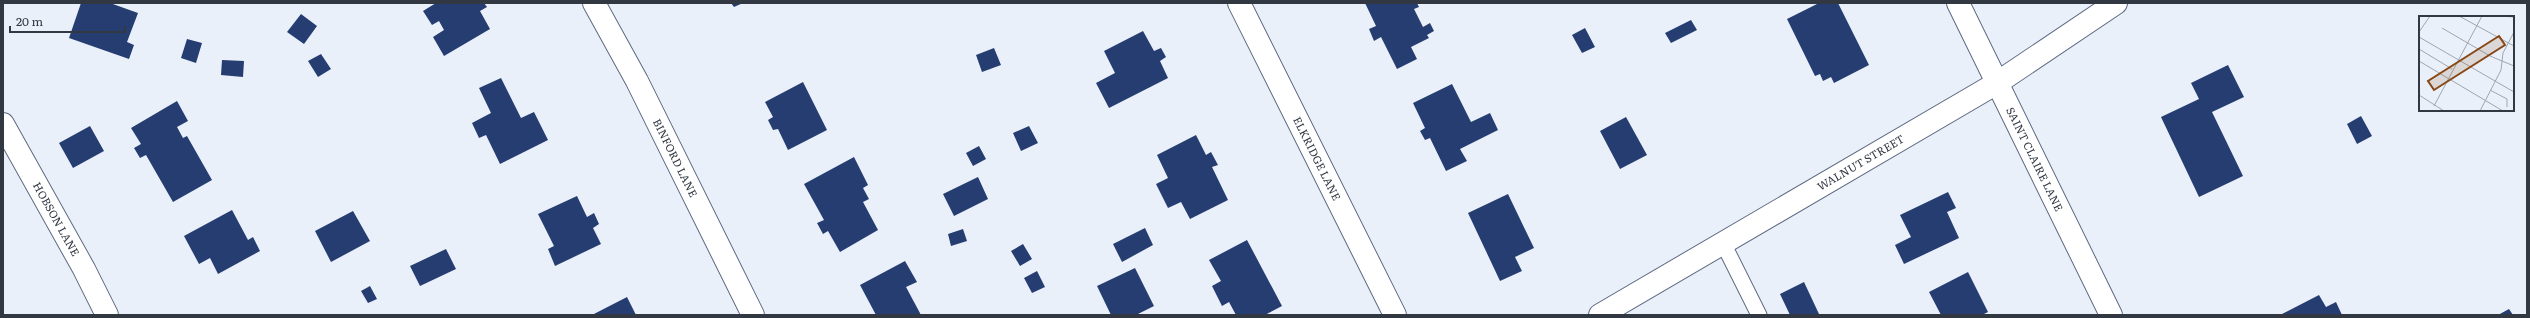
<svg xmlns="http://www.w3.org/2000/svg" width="2530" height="318" font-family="Literata,serif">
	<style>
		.building { fill: #253d70 }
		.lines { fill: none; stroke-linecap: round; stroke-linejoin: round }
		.service-casing { stroke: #5d6981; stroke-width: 17 }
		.minor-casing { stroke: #5d6981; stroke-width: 24 }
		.service { stroke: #fff; stroke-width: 15 }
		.minor { stroke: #fff; stroke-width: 22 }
		.labels { text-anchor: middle; stroke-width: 4; stroke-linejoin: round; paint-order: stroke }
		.street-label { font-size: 11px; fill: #323842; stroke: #eaf0fa }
		.inset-road { fill: none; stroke: #a0a6b0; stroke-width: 1 }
		.view { fill: #884714; fill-opacity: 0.15; stroke: #884714; stroke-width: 2 }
		.inset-edge { fill: none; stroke: #323842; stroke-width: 2 }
	</style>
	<rect width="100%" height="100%" fill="#eaf0fa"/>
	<!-- building -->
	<path class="building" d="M 81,3 L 110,3 L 138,13 L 127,42 L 134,45 L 129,59 L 69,38 Z
		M 436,3 L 484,3 L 487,7 L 480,11 L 490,29 L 444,56 L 433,37 L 444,30 L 439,21 L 432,25 L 423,11 Z
		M 731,3 L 743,3 L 734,7 Z
		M 1365,3 L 1417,3 L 1419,7 L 1414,9 L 1423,27 L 1430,23 L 1434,31 L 1427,35 L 1429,38 L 1411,47 L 1417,59 L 1397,69 L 1381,37 L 1374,41 L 1369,29 L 1376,26 Z
		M 1819,3 L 1838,3 L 1869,65 L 1834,83 L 1831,77 L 1823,81 L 1820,74 L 1815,76 L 1787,19 Z
		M 301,14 L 317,26 L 304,44 L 287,32 Z
		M 1691,20 L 1697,30 L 1671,43 L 1665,33 Z
		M 1585,28 L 1595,47 L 1582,53 L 1572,35 Z
		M 1143,31 L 1154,51 L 1161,48 L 1166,57 L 1160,61 L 1168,78 L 1109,108 L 1096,83 L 1115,73 L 1104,51 Z
		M 187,39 L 202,43 L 196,63 L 181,58 Z
		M 994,48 L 1001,65 L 982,72 L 976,55 Z
		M 321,54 L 331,69 L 318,77 L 308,61 Z
		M 222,60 L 244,61 L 243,77 L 221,75 Z
		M 2228,65 L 2244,97 L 2212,112 L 2243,176 L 2199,197 L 2161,117 L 2199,99 L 2191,83 Z
		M 501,78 L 521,118 L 534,112 L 548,140 L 500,164 L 486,135 L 479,138 L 472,123 L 491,113 L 479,88 Z
		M 803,82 L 827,130 L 788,150 L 778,129 L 773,130 L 768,120 L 773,117 L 765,102 Z
		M 1452,84 L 1471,122 L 1490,113 L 1498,130 L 1460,149 L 1467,161 L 1446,171 L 1430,138 L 1425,140 L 1420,131 L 1425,128 L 1413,103 Z
		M 177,101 L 188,121 L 177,127 L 183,138 L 187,136 L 212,180 L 173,202 L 146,155 L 140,158 L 134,148 L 141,144 L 131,128 Z
		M 2361,116 L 2372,136 L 2357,144 L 2347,124 Z
		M 1626,117 L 1647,155 L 1620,169 L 1600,131 Z
		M 90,126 L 104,151 L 73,168 L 59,143 Z
		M 1029,126 L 1038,143 L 1021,151 L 1013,133 Z
		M 1196,135 L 1206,155 L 1211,152 L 1218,165 L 1212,167 L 1228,200 L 1190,219 L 1181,202 L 1168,208 L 1156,184 L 1168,178 L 1157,155 Z
		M 979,146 L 986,159 L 973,166 L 966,153 Z
		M 854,157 L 868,185 L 863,188 L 869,199 L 863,202 L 878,230 L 840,252 L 828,231 L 823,234 L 817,223 L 824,220 L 804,184 Z
		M 978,177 L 988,199 L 954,216 L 943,194 Z
		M 1948,192 L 1956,208 L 1947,212 L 1959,238 L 1904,264 L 1895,245 L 1911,237 L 1900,215 Z
		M 1508,194 L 1534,248 L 1515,257 L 1522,271 L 1500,281 L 1468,213 Z
		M 577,196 L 587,217 L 594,213 L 599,224 L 593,228 L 601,244 L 555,266 L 548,249 L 554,246 L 538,214 Z
		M 232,210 L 248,240 L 253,237 L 260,251 L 218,274 L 210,258 L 199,264 L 184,236 Z
		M 353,211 L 370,241 L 331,262 L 315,231 Z
		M 1145,228 L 1153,245 L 1122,262 L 1113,244 Z
		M 963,229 L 967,241 L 951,246 L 948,234 Z
		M 1247,240 L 1282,306 L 1265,315 L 1236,315 L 1229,302 L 1222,306 L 1212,286 L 1221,281 L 1209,260 Z
		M 1023,244 L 1032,259 L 1020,266 L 1011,251 Z
		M 446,249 L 456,269 L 420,286 L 410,266 Z
		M 905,261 L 917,282 L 906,287 L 921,315 L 876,315 L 860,285 Z
		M 1135,268 L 1154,306 L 1136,315 L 1111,315 L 1097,286 Z
		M 1037,271 L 1045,287 L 1032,293 L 1024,278 Z
		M 1968,272 L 1988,312 L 1982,315 L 1941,315 L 1929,292 Z
		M 1804,282 L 1819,314 L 1818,315 L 1790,315 L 1780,294 Z
		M 370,286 L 377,299 L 368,303 L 361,291 Z
		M 2319,295 L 2326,307 L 2336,302 L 2342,315 L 2280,315 Z
		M 627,297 L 636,315 L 592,315 Z
		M 2509,309 L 2513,315 L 2498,315 Z"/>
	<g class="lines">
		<defs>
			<path id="service" d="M 1723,243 L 1759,315"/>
			<g id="minor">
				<path id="s1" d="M 594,3 L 637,81 L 753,315"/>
				<path id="s2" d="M 1239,3 L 1395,315"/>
				<path id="s3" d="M 1958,3 L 2111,315"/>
				<path id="s4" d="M 3,124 L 84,269 L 107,315"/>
				<path id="s5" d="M 1600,315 L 1997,83 L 2116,3"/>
			</g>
		</defs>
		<!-- service casing -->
		<use href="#service" class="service-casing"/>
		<!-- minor casing -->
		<use href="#minor" class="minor-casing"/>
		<!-- service -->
		<use href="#service" class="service"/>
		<!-- minor -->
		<use href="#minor" class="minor"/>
	</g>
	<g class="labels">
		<!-- street labels -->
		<g class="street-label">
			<text dy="4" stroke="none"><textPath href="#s1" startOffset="175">BINFORD LANE</textPath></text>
			<text dy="4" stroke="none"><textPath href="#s2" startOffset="174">ELKRIDGE LANE</textPath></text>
			<text dy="4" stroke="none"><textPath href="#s3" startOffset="174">SAINT CLAIRE LANE</textPath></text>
			<text dy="4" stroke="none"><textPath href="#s5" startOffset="302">WALNUT STREET</textPath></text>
			<text dy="4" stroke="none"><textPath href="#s4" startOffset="109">HOBSON LANE</textPath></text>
		</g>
	</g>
	<!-- overview -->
	<g transform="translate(2419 16)">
		<rect width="95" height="95" fill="#eaf0fa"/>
		<path class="inset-road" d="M 40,0 L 95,30M 80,0 L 95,1M 23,12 L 71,40 L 95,50M 0,16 L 11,0M 0,21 L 95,76M 0,33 L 33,53M 0,45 L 84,95M 71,74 L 88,83 L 88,91M 0,79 L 25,95M 15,90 L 63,0M 61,95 L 82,54 L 84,37 L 95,16"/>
		<path class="view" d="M 80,20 L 86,29 L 15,74 L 9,65 Z"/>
		<rect width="95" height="95" class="inset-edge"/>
	</g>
	<!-- border -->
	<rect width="2530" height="318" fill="none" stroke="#323842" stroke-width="8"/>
	<!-- scale -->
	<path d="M10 26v6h115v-6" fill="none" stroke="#323842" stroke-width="2"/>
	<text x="16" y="26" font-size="12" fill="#323842" stroke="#eaf0fa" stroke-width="3" paint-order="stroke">20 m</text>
</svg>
